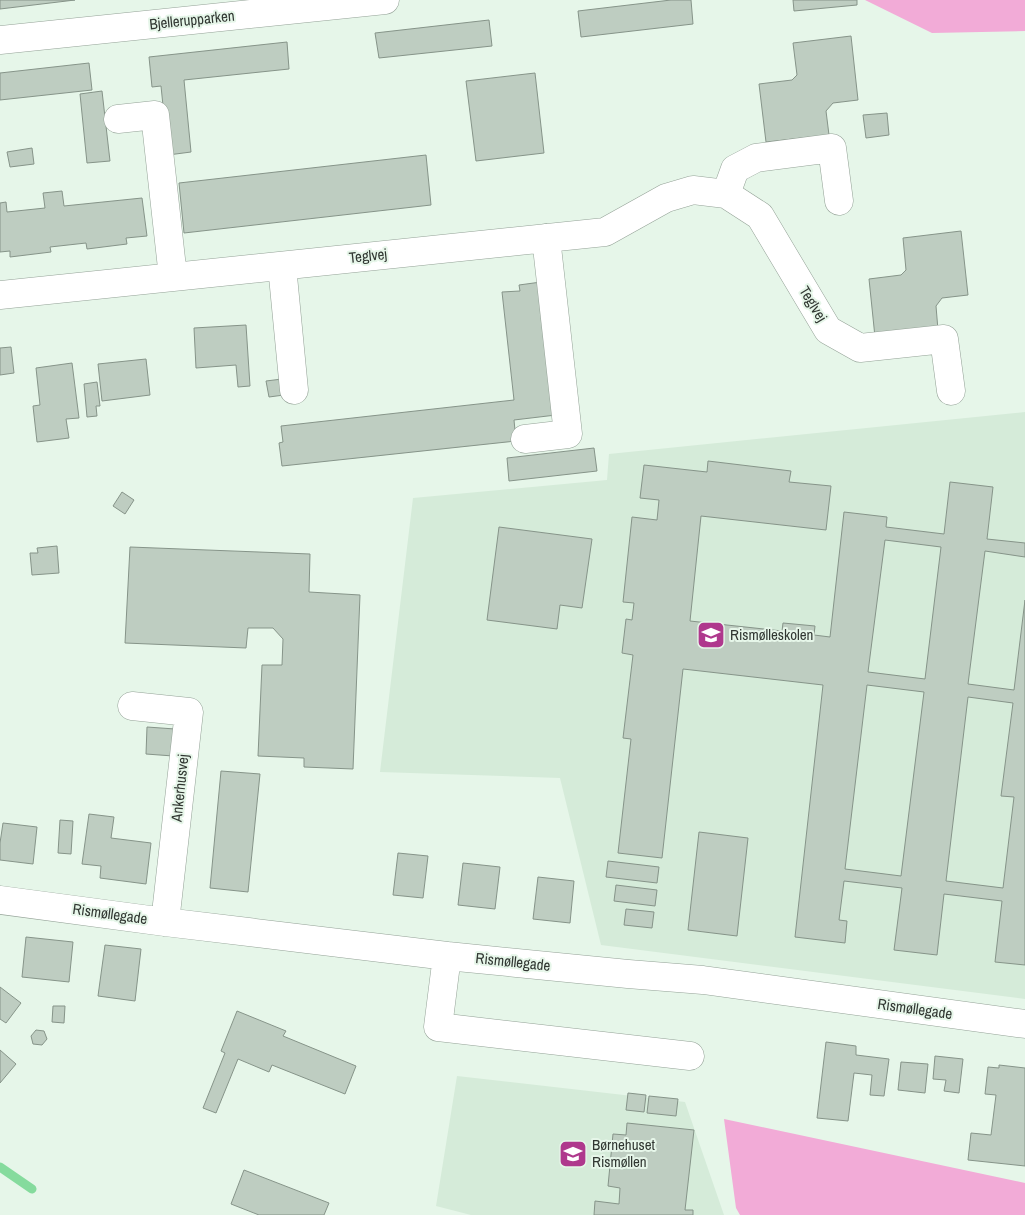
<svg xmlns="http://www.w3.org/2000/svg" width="1025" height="1215" font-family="'Archivo Narrow',sans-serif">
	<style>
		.built { fill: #d5ebd9 }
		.green { fill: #f2abd7 }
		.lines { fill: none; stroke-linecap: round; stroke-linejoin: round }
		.stream { stroke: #85db9d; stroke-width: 9 }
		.building { fill: #becdc1; stroke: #869489; fill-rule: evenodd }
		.minor-casing { stroke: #94a297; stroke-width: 29 }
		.minor { stroke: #fff; stroke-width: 28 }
		.labels { text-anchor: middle; stroke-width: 4; stroke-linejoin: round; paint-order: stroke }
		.street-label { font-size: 15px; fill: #313732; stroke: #e6f6e9 }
		.poi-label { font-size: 15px; fill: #313732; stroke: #e6f6e9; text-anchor: start }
	</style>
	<rect width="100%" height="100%" fill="#e6f6e9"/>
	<!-- built -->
	<path class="built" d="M 1025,412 L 1025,999 L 601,945 L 560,778 L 380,772 L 413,498 L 607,480 L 609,454 Z
		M 457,1076 L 685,1102 L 724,1215 L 471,1215 L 436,1206 Z"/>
	<!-- green -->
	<path class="green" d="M 865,0 L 1025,0 L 1025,31 L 932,33 Z
		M 724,1119 L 1025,1183 L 1025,1215 L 740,1215 L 736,1208 Z"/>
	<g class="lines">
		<!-- stream -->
		<path class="stream" d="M 0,1167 L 32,1189"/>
	</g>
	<!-- building -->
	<path class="building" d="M 0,0 L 75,0 L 0,9 Z
		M 671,0 L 691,0 L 693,24 L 581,37 L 578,11 Z
		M 793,0 L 857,0 L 857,5 L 794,11 Z
		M 489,20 L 492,46 L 379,58 L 375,33 Z
		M 851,36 L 858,100 L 833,103 L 826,111 L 829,135 L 766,142 L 759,84 L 792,80 L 797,75 L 793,43 Z
		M 287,42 L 289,69 L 184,80 L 191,152 L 168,155 L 161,86 L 152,87 L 149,57 Z
		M 89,63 L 92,90 L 0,100 L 0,73 Z
		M 535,73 L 544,153 L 476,161 L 466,81 Z
		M 102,91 L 110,161 L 87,163 L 80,94 Z
		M 887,113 L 889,135 L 866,138 L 863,115 Z
		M 32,148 L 34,164 L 10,167 L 7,152 Z
		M 426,155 L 431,205 L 184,233 L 179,183 Z
		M 62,191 L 64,206 L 142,198 L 147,236 L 126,238 L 127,244 L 87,249 L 86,243 L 50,247 L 51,252 L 10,257 L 10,251 L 0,252 L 0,203 L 6,202 L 7,212 L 45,208 L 43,193 Z
		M 961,231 L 968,295 L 942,298 L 936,306 L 938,330 L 875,337 L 869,279 L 901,275 L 906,270 L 903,238 Z
		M 541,282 L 556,415 L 514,420 L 516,441 L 282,466 L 279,443 L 283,442 L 281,426 L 514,400 L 502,292 L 520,291 L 519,285 Z
		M 246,325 L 250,386 L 238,387 L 236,365 L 196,368 L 194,328 Z
		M 11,347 L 14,373 L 0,375 L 0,348 Z
		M 146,359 L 150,395 L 102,401 L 98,364 Z
		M 72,363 L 79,418 L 66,419 L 69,438 L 37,442 L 33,406 L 40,405 L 36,368 Z
		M 282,379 L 284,395 L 269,397 L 266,381 Z
		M 97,382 L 100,406 L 96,406 L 97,416 L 87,417 L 84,384 Z
		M 594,448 L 597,471 L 509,481 L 507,458 Z
		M 708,461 L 791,471 L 789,482 L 831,486 L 826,530 L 701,516 L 690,621 L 782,631 L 783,623 L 815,626 L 814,635 L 830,637 L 844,512 L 887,517 L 886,527 L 944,534 L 950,482 L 993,487 L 987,539 L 1025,543 L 1025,557 L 985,551 L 968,684 L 1014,690 L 1025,600 L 1025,965 L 995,962 L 1002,901 L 944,894 L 937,955 L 894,950 L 902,888 L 844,881 L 839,920 L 847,921 L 845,943 L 795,937 L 823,685 L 683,669 L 662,858 L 618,853 L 631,739 L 623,738 L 633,655 L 622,653 L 626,619 L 632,620 L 634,603 L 623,602 L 632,517 L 657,520 L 659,500 L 640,498 L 644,465 L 707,472 ZM 885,540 L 941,547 L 925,679 L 868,672 ZM 867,685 L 924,692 L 901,876 L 845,869 ZM 968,697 L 1013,703 L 1001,796 L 1014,797 L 1003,888 L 946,881 Z
		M 122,492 L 134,500 L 125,514 L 113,506 Z
		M 499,527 L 592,539 L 582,608 L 560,605 L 557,629 L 487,620 Z
		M 57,546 L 59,573 L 32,575 L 30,553 L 38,553 L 37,548 Z
		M 130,547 L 310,554 L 309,592 L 360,595 L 353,769 L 304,767 L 304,758 L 258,756 L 262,665 L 282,665 L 283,639 L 273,628 L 248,628 L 246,648 L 125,643 Z
		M 147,727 L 175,729 L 173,756 L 146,754 Z
		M 221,771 L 260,774 L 248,892 L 210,888 Z
		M 89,814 L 114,817 L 111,838 L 151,843 L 146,884 L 100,878 L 101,866 L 82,864 Z
		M 60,820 L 73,821 L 71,854 L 58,853 Z
		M 3,823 L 37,827 L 33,864 L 0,860 L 0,843 Z
		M 699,832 L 748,838 L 737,936 L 688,930 Z
		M 398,853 L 428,856 L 423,898 L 393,895 Z
		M 608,861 L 659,867 L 657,883 L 606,877 Z
		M 463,863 L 500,867 L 495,909 L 458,905 Z
		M 538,877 L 574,881 L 570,923 L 533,919 Z
		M 616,885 L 657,890 L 655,906 L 614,901 Z
		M 626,909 L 654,912 L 652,928 L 624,925 Z
		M 26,937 L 73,942 L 69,982 L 22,977 Z
		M 105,945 L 141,949 L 135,1001 L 98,996 Z
		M 0,987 L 21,1003 L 6,1023 L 0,1019 Z
		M 53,1006 L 65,1006 L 64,1023 L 52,1022 Z
		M 237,1011 L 286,1031 L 283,1036 L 356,1066 L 345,1094 L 272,1065 L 269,1072 L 238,1059 L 216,1113 L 203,1108 L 225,1053 L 221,1051 Z
		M 36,1030 L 44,1031 L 47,1039 L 42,1045 L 33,1044 L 31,1036 Z
		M 826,1042 L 856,1046 L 856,1055 L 889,1059 L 884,1096 L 870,1095 L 872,1075 L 854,1073 L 848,1121 L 817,1118 Z
		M 0,1050 L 16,1064 L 0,1083 Z
		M 935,1056 L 963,1059 L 959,1093 L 944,1091 L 946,1080 L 933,1079 Z
		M 901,1062 L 928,1064 L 925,1093 L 898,1090 Z
		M 999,1065 L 1025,1068 L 1025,1166 L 968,1160 L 971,1133 L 991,1135 L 996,1095 L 985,1094 L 988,1067 L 999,1068 Z
		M 628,1093 L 646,1095 L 644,1112 L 626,1110 Z
		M 649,1096 L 678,1099 L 676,1116 L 647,1113 Z
		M 627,1123 L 694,1130 L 685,1210 L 693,1210 L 693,1215 L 594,1215 L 595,1201 L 619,1204 L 620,1188 L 608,1186 L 613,1134 L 626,1135 Z
		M 244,1170 L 329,1203 L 324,1215 L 259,1215 L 231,1204 Z"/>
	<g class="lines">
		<defs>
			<path id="minor" d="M 0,40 L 385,0
				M 118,119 L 155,115 L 173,277
				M 726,194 L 735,169 L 756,158 L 832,148 L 839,201
				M 282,266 L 294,390
				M 0,295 L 605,232 L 666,198 L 693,190 L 726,194 L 760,216 L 828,330 L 860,348 L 944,339 L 951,391
				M 525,439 L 568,434 L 546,238
				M 132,706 L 189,712 L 165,922
				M 0,900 L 165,922 L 447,956 L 628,974 L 703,980 L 1025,1024
				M 447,956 L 438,1027 L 690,1056"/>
		</defs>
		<!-- minor casing -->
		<use href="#minor" class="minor-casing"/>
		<!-- minor -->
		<use href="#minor" class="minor"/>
	</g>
	<!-- icons -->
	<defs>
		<symbol id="school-square" viewBox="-11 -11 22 22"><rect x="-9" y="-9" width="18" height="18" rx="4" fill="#af388d" stroke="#e6f6e9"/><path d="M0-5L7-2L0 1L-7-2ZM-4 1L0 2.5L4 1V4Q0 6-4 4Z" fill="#fff"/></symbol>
	</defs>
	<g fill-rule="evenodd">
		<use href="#school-square" x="695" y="619" width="32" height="32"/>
		<use href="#school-square" x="557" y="1138" width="32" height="32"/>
	</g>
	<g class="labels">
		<!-- street labels -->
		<g class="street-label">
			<text transform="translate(192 20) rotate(-6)" y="5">Bjellerupparken</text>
			<text transform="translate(368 256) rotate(-6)" y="5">Teglvej</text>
			<text transform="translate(813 304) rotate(59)" y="5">Teglvej</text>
			<text transform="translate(180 788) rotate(-84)" y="5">Ankerhusvej</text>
			<text transform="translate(110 914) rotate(8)" y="5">Rismøllegade</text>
			<text transform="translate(513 962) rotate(6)" y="5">Rismøllegade</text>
			<text transform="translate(915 1009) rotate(8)" y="5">Rismøllegade</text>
		</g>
		<!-- poi labels -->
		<g class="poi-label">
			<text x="730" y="640">Rismølleskolen</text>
			<text x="592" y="1150">Børnehuset<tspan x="592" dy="17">Rismøllen</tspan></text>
		</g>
	</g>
</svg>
